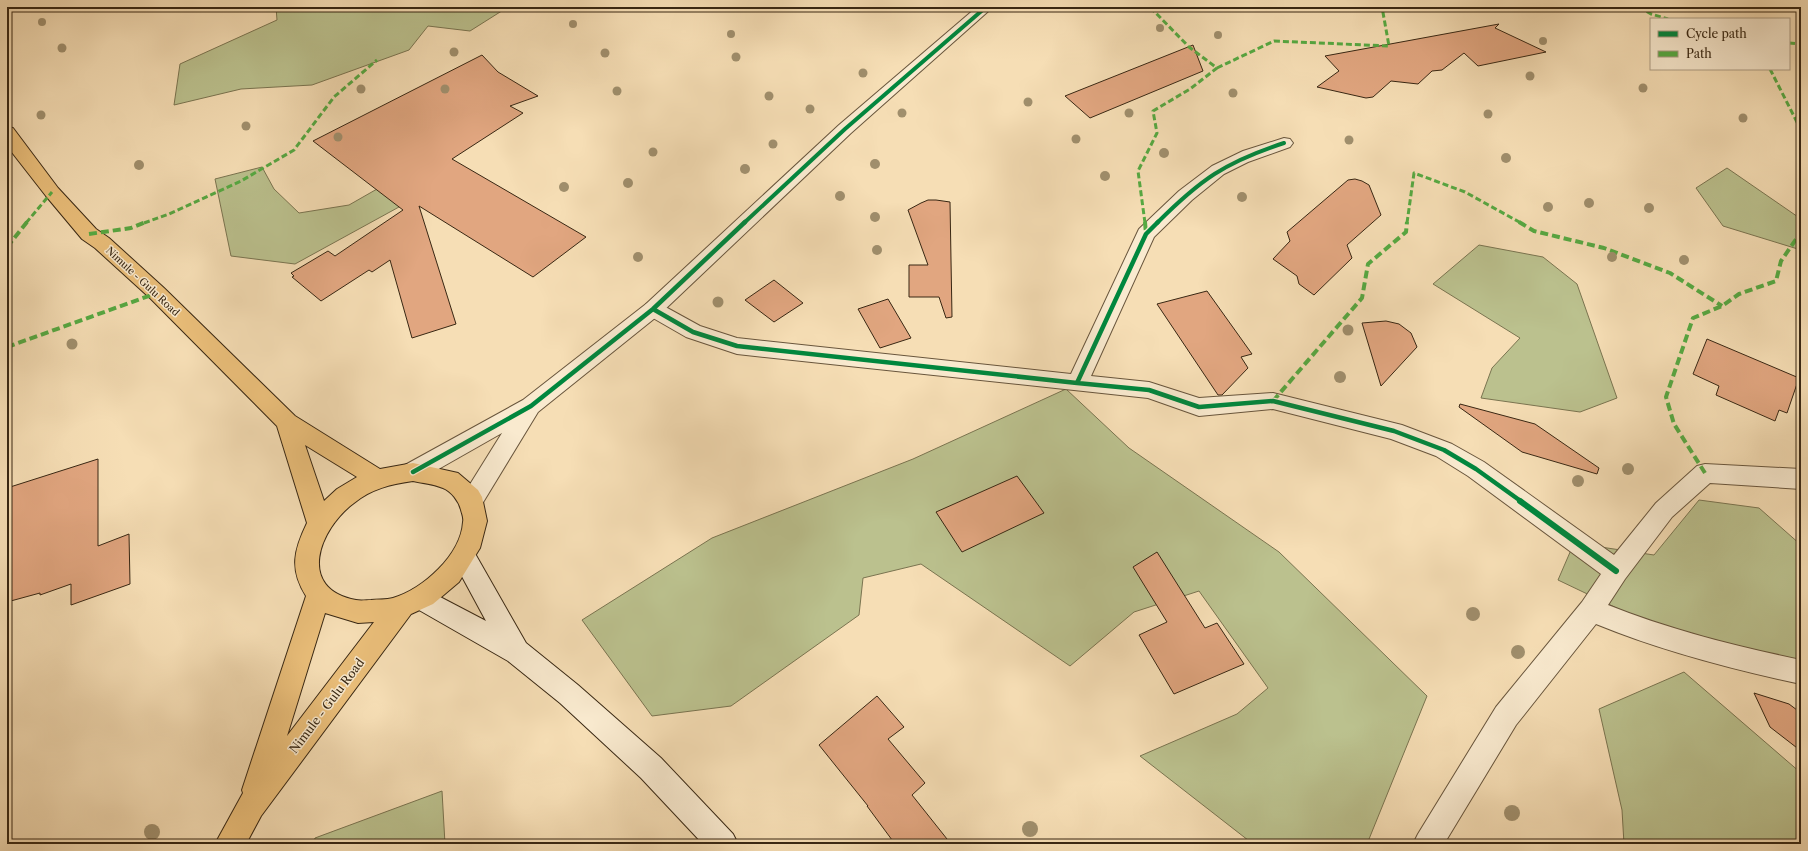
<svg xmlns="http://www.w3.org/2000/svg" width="1808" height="851" font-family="'Libre Caslon Text',serif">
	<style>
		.green { fill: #bbc18e; stroke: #7a7450 }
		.building { fill: #e1a680; stroke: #382713 }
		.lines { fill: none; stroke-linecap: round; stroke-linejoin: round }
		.minor-casing { stroke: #68553c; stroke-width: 2 }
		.tertiary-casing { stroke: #68553c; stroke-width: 2 }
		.secondary-casing { stroke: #382713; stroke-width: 2 }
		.primary-casing { stroke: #382713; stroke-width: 2 }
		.minor { fill: #f9eacf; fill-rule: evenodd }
		.tertiary { fill: #f9eacf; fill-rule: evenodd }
		.secondary { fill: #f9eacf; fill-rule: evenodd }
		.primary { fill: #ebbf7a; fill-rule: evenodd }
		.quiet-far1 { stroke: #55aa42; stroke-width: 3; stroke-dasharray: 6 3; stroke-linecap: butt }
		.quiet { stroke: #55aa42; stroke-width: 4; stroke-dasharray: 8 4; stroke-linecap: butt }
		.cycleway-far2-casing { stroke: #f9eacf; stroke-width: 6 }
		.cycleway-far1-casing { stroke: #f9eacf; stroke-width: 7 }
		.cycleway-casing { stroke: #f9eacf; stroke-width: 8 }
		.cycleway-far2 { stroke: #00873e; stroke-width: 4 }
		.cycleway-far1 { stroke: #00873e; stroke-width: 4.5 }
		.cycleway { stroke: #00873e; stroke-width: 6 }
		.tree { fill: #a08f6d }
		.labels { text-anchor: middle; stroke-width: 3; stroke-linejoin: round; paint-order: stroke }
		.street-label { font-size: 10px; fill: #382713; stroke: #f9eacf }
		.near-street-label { font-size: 12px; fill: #382713; stroke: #f9eacf }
	</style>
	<rect width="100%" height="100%" fill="#f6deb5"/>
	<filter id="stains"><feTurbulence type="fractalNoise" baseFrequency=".005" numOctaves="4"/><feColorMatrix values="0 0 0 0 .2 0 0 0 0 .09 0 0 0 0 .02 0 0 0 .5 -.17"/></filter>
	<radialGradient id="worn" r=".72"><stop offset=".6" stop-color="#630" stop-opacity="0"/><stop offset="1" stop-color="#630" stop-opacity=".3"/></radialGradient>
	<!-- green -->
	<path class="green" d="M 276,7 L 508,7 L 470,31 L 428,26 L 409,50 L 312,85 L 241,89 L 174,105 L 180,64 L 277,20 Z
		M 262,167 L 274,189 L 299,213 L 349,205 L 384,185 L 430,190 L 295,264 L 231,256 L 215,179 Z
		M 1727,168 L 1801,219 L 1801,250 L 1723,226 L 1696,188 Z
		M 1479,245 L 1543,257 L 1577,284 L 1617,398 L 1580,412 L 1481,398 L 1492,368 L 1520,338 L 1433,284 Z
		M 1066,389 L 1129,448 L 1279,552 L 1427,696 L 1367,844 L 1253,844 L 1140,756 L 1237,714 L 1268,688 L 1199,591 L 1134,612 L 1070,666 L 921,564 L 863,578 L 859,615 L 731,706 L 652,716 L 582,620 L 712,538 L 913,459 Z
		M 1699,500 L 1759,508 L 1801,545 L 1801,671 L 1667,632 L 1558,580 L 1574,543 L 1654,555 Z
		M 1684,672 L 1801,773 L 1798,823 L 1801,826 L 1801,844 L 1624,844 L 1622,810 L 1599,709 Z
		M 442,791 L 445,844 L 313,844 L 315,838 Z"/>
	<!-- building -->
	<path class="building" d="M 1499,24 L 1495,28 L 1546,52 L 1478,66 L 1464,53 L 1442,70 L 1432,71 L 1418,84 L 1391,81 L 1373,97 L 1366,98 L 1317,87 L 1339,71 L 1325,56 Z
		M 1193,45 L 1203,71 L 1090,118 L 1065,96 Z
		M 482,55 L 498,72 L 538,96 L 510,106 L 523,113 L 452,159 L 586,237 L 533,277 L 419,206 L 456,324 L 412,338 L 390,260 L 372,272 L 369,270 L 321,301 L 292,277 L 294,276 L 291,273 L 328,251 L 335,256 L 403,210 L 313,141 Z
		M 1355,179 L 1362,181 L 1369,185 L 1381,215 L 1347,245 L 1352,258 L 1314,295 L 1299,284 L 1297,276 L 1273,259 L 1290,241 L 1287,232 L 1348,180 Z
		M 928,200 L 936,200 L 950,202 L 952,317 L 946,318 L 939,297 L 909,297 L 909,265 L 928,265 L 908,210 L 921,203 Z
		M 774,280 L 803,303 L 774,322 L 745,300 Z
		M 1207,291 L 1252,354 L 1241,357 L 1248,368 L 1222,395 L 1218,395 L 1157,304 Z
		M 888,299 L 911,338 L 880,348 L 858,309 Z
		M 1386,321 L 1399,324 L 1411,333 L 1417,347 L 1381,386 L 1362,323 Z
		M 1707,339 L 1799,378 L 1787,413 L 1779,410 L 1775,421 L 1716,395 L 1719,386 L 1693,374 Z
		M 1460,404 L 1535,424 L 1599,468 L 1597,474 L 1522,452 L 1459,407 Z
		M 98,459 L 98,546 L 129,534 L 130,584 L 71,605 L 71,584 L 40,595 L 40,593 L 7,602 L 7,488 Z
		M 1017,476 L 1044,513 L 962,552 L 936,512 Z
		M 1157,552 L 1205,628 L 1217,623 L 1244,664 L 1174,694 L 1139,635 L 1167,622 L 1133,567 Z
		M 1754,693 L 1789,704 L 1801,713 L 1801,751 L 1770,727 Z
		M 877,696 L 904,727 L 888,739 L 925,783 L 912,795 L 951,844 L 895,844 L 867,806 L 868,806 L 819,745 Z"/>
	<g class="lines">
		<defs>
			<path id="minor" d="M 1284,138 L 1290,139 L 1293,143 L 1290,147 L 1248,162 L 1224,174 L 1192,200 L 1154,237 L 1091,376 L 1149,382 L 1199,398 L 1273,393 L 1402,425 L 1452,444 L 1484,462 L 1614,555 L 1656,503 L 1697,466 L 1705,464 L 1801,469 L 1801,489 L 1710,483 L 1672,517 L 1625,579 L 1608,605 C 1670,630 1736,646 1801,660 L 1801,684 C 1731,669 1662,651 1596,624 L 1516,725 L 1444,844 L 1413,844 L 1418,834 L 1496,707 L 1582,602 L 1601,574 L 1468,476 L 1436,456 L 1391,439 L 1273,409 L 1199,416 L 1148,398 L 737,354 L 686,337 L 646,314 L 643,309 L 646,304 L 653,302 L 660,304 L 700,326 L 737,338 L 1071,374 L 1139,229 L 1179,191 L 1212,166 L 1243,151 Z"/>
			<path id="tertiary" d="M 977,7 L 993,7 L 851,133 L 660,314 L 538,412 L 479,509 L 471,512 L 463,509 L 459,502 L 502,433 L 421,479 L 413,481 L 405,479 L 402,472 L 405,465 L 523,400 L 646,304 L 839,125 Z"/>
			<path id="secondary" d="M 464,547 L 473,550 L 526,643 L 578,685 L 661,758 L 733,834 L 738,844 L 703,844 L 641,778 L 560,703 L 508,661 L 412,606 L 409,598 L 412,590 L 421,587 L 486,621 L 452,558 L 455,550 Z"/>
			<path id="primary" d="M 7,127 L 13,128 L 58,188 L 96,229 L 109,238 L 164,288 L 295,416 L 380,469 L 413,463 L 458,473 L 478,490 L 482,497 L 487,521 L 480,548 L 459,582 L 433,604 L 411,614 L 261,816 L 246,844 L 215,844 L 243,793 L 242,790 L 306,596 C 289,569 294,550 307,523 L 277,426 L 150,298 L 95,248 L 82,239 L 46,196 L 7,146 ZM 305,445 L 357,477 L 337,489 L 324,501 ZM 413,481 C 422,483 434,484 443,488 C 451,491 459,501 461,510 C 462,514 464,518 463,522 C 461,555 423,589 393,598 C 386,600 378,599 371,600 C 367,600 361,601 356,600 C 296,589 319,529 354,503 C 371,489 391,484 413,481 ZM 325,613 L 358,623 L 374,622 L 287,736 Z"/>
		</defs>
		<!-- minor casing -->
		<use href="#minor" class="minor-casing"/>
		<!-- tertiary casing -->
		<use href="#tertiary" class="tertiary-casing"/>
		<!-- secondary casing -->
		<use href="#secondary" class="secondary-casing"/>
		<!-- primary casing -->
		<use href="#primary" class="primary-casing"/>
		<!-- minor -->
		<use href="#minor" class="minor"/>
		<!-- tertiary -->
		<use href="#tertiary" class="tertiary"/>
		<!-- secondary -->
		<use href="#secondary" class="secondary"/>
		<!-- primary -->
		<use href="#primary" class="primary"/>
		<!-- quiet-far1 -->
		<path class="quiet-far1" d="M 1639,7 L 1651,14 L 1668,19
			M 1789,43 L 1801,44
			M 1217,68 L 1274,41 L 1389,46 L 1382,7
			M 1770,69 L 1801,130
			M 7,140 L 10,138
			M 26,223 L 52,192
			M 144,223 L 169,214 L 241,181 L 294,150 L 334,97 L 377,60
			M 1145,223 L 1138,171 L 1157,133 L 1153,111 L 1190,89 L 1217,68 L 1189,47 L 1150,7
			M 1407,223 L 1414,173 L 1465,192 L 1521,223"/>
		<!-- quiet -->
		<path class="quiet" d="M 1145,222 L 1146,234
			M 1519,222 L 1534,231 L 1604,248 L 1670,273 L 1722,306
			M 89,234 L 131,228 L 146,222
			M 7,247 L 27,222
			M 7,347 L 157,293
			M 1273,401 L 1362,298 L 1368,264 L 1406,232 L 1407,222
			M 1705,473 L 1674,424 L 1666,397 L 1693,318 L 1722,306 L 1739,294 L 1776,281 L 1781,261 L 1801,232"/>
		<defs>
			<path id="cycleway-far2" d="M 744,223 L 845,129 L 986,7
				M 1157,223 C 1200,180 1225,162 1284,143"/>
			<path id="cycleway-far1" d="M 653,309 L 693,332 L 737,346 L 1077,383 L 1146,234 L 1158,222
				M 1077,383 L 1149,390 L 1199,407 L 1273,401 L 1394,431 L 1444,450 L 1476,469 L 1522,502
				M 413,472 L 531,406 L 653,309 L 745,222"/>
			<path id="cycleway" d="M 1520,501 L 1616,571"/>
		</defs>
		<!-- cycleway-far2 casing -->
		<use href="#cycleway-far2" class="cycleway-far2-casing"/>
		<!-- cycleway-far1 casing -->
		<use href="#cycleway-far1" class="cycleway-far1-casing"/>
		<!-- cycleway casing -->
		<use href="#cycleway" class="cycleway-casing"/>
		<!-- cycleway-far2 -->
		<use href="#cycleway-far2" class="cycleway-far2"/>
		<!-- cycleway-far1 -->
		<use href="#cycleway-far1" class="cycleway-far1"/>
		<!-- cycleway -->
		<use href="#cycleway" class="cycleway"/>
	</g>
	<!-- trees -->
	<g class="tree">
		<circle cx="42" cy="22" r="4"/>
		<circle cx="573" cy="24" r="4"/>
		<circle cx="1160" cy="28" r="4"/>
		<circle cx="731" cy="34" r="4"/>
		<circle cx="1218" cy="35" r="4"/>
		<circle cx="1543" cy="41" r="4"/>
		<circle cx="62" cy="48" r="4.5"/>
		<circle cx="454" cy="52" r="4.5"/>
		<circle cx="605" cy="53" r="4.5"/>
		<circle cx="736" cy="57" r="4.5"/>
		<circle cx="863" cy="73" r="4.5"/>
		<circle cx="1530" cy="76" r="4.5"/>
		<circle cx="1643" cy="88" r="4.5"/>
		<circle cx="361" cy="89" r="4.5"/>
		<circle cx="445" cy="89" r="4.5"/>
		<circle cx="617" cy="91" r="4.5"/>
		<circle cx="1233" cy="93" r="4.5"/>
		<circle cx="769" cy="96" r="4.5"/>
		<circle cx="1028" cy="102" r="4.5"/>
		<circle cx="810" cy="109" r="4.5"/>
		<circle cx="902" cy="113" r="4.5"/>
		<circle cx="1129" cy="113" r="4.5"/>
		<circle cx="1488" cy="114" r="4.5"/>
		<circle cx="41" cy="115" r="4.5"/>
		<circle cx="1743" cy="118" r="4.5"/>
		<circle cx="246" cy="126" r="4.5"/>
		<circle cx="338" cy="137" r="4.5"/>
		<circle cx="1076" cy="139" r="4.5"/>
		<circle cx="1349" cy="140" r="4.5"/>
		<circle cx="773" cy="144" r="4.5"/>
		<circle cx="653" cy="152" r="4.5"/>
		<circle cx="1164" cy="153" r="5"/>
		<circle cx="1506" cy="158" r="5"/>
		<circle cx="875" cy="164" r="5"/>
		<circle cx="139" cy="165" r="5"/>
		<circle cx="745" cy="169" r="5"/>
		<circle cx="1105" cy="176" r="5"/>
		<circle cx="628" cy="183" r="5"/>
		<circle cx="564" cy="187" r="5"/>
		<circle cx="840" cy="196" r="5"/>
		<circle cx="1242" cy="197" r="5"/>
		<circle cx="1589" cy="203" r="5"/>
		<circle cx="1548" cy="207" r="5"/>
		<circle cx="1649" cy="208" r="5"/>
		<circle cx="875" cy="217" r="5"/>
		<circle cx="877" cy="250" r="5"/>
		<circle cx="638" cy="257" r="5"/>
		<circle cx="1612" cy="257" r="5"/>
		<circle cx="1684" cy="260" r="5"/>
		<circle cx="718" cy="302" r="5.5"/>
		<circle cx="1348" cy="330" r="5.5"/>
		<circle cx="72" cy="344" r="5.5"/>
		<circle cx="1340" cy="377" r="6"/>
		<circle cx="1628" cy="469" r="6"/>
		<circle cx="1578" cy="481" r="6"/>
		<circle cx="1473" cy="614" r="7"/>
		<circle cx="1518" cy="652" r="7"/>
		<circle cx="1512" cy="813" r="8"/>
		<circle cx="1030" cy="829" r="8"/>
		<circle cx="152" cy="832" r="8"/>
	</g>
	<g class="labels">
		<!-- street labels -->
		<g class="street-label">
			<text transform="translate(143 281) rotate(43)" y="4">Nimule - Gulu Road</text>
		</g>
		<!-- near-street labels -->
		<g class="near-street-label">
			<text transform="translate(327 706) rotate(-53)" y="4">Nimule - Gulu Road</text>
		</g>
	</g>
	<!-- margin -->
	<rect width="1808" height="851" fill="none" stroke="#f6deb5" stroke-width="24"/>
	<rect x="8" y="8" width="1792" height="835" fill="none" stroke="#382713" stroke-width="2"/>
	<rect x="12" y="12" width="1784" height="827" fill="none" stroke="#382713"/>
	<!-- legend -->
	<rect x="1650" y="18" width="140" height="52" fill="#f9eacf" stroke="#ac9c84"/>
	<rect x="1658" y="31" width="20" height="6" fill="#00873e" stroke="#ac9c84"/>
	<text x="1686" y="38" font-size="12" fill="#382713">Cycle path</text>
	<rect x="1658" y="51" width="20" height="6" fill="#55aa42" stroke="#ac9c84"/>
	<text x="1686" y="58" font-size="12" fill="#382713">Path</text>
	<rect width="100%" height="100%" filter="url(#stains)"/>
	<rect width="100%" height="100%" fill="url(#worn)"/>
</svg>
